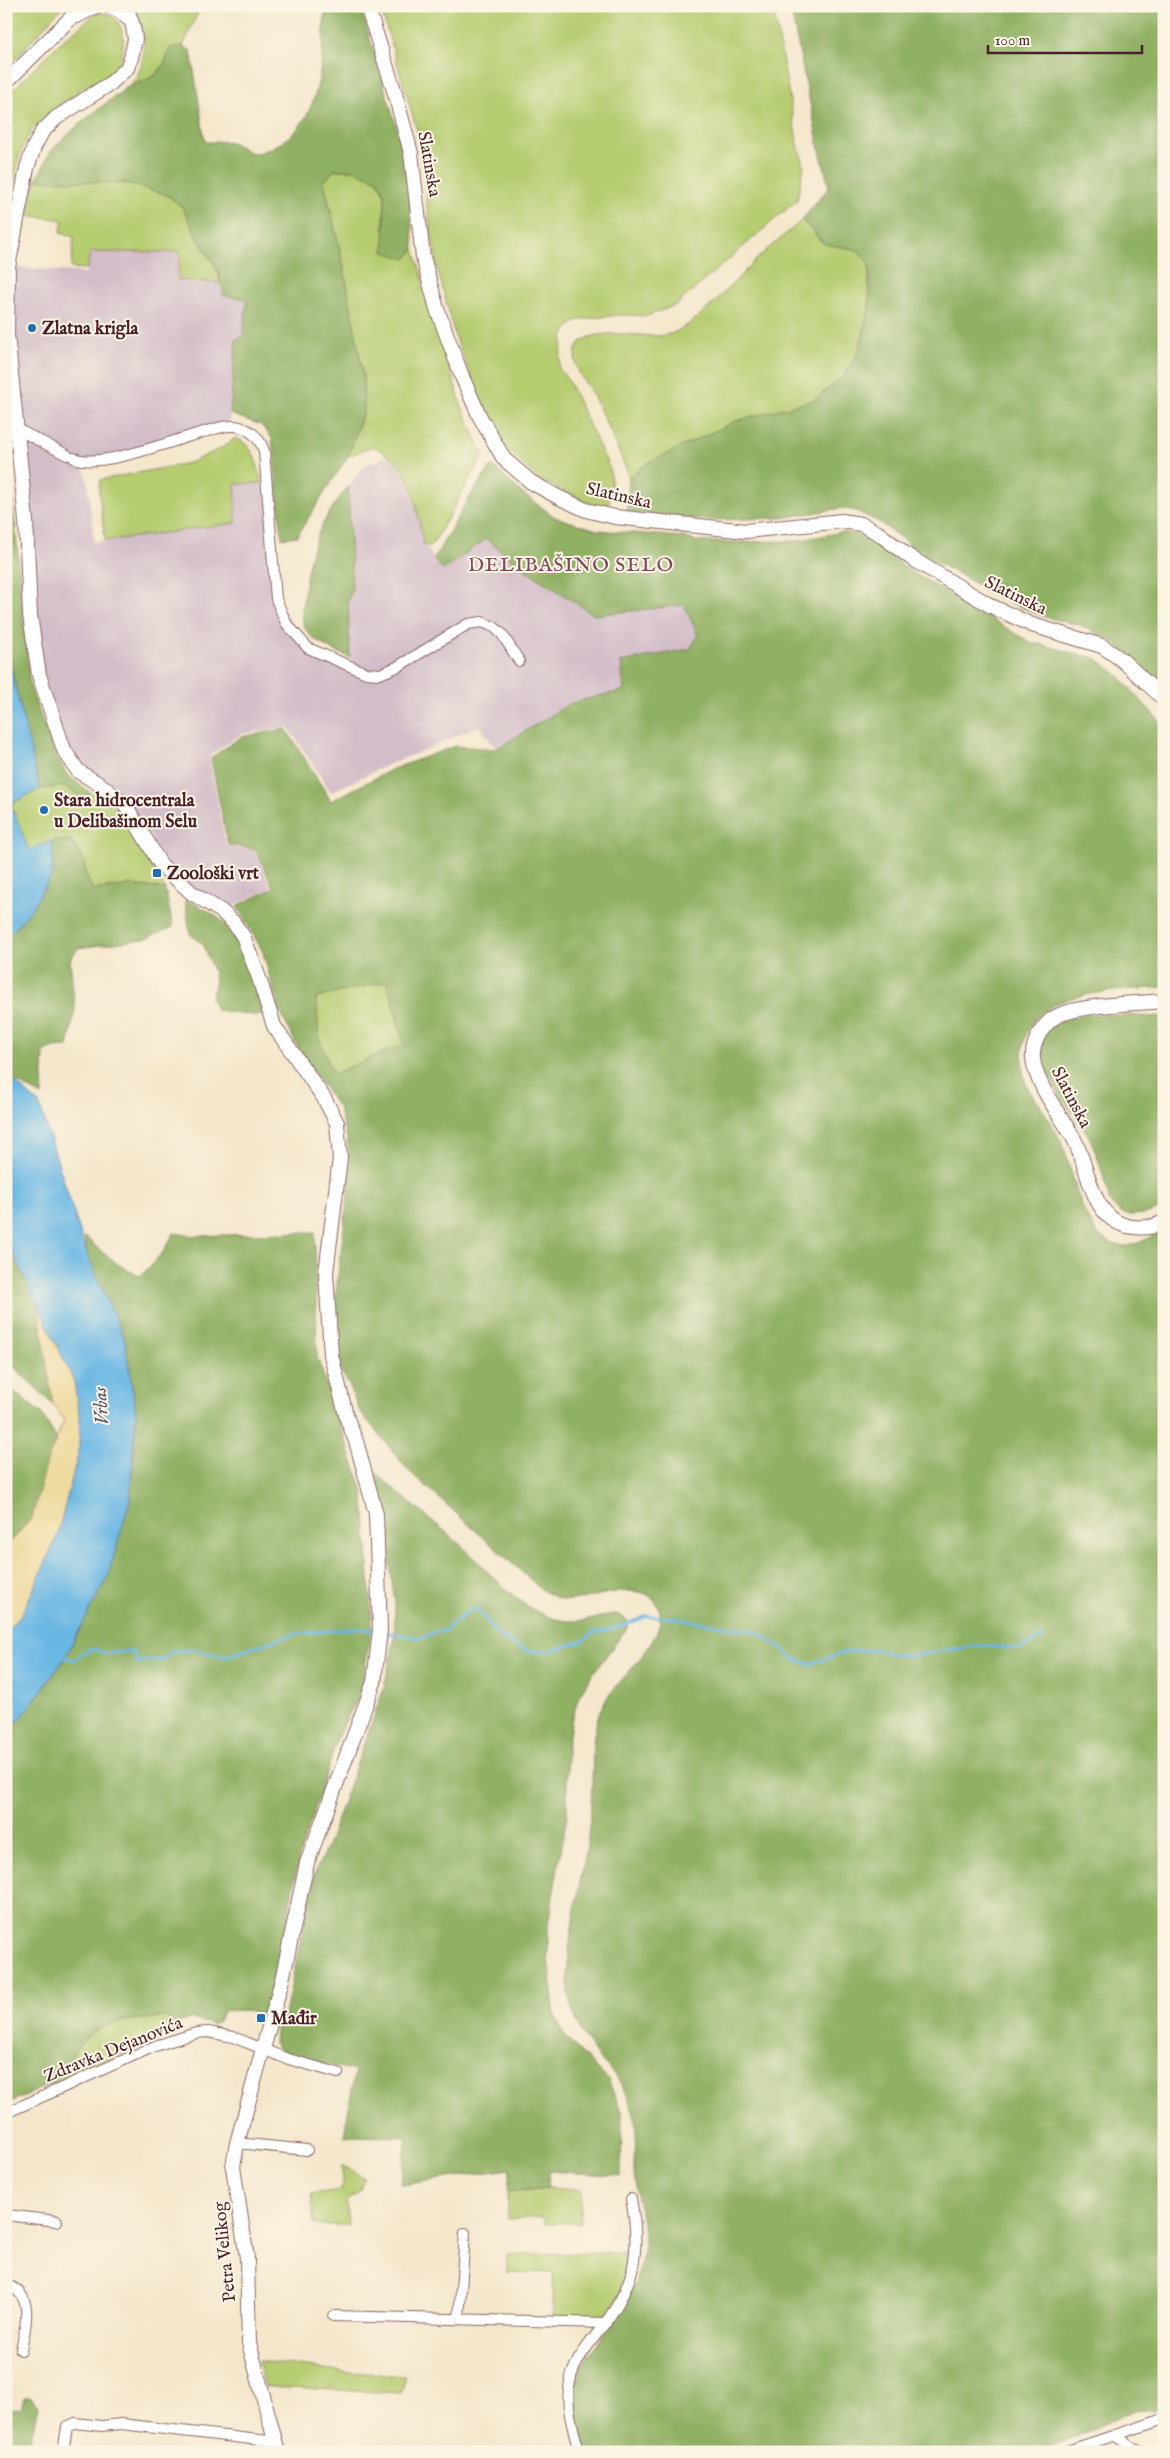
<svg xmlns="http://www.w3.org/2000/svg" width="1170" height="2458" font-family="'IM FELL English',serif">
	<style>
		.industrial { fill: #d2bdc8 }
		.green { fill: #b6cc71; stroke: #80764e }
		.forest { fill: #90b063; stroke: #6d6847; fill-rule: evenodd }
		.sand { fill: #eeda9e; stroke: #9c7c64 }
		.water { fill: #6ab7e4; stroke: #5a6b88 }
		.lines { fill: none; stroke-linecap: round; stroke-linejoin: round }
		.stream { stroke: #6ab7e4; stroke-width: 3 }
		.street-casing { stroke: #866563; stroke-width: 12 }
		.secondary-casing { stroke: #866563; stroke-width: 16 }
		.street { stroke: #fff; stroke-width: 10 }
		.secondary { stroke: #fff; stroke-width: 14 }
		.poi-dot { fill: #1f6fb2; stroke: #fcf5e5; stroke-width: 2 }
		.labels { text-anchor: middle; stroke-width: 4; stroke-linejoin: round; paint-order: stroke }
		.street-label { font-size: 18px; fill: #4a1f2b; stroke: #fcf5e5 }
		.poi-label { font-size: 18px; font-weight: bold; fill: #4a1f2b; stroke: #fcf5e5; text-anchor: start }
		.water-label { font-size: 19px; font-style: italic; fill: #55546c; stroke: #fcf5e5 }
		.quarter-label { font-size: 20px; letter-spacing: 1px; fill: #81495d; stroke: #fcf5e5 }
	</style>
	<rect width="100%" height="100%" fill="#fcf5e5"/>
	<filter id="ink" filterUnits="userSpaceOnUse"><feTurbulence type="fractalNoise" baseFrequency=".02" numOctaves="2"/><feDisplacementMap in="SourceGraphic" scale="10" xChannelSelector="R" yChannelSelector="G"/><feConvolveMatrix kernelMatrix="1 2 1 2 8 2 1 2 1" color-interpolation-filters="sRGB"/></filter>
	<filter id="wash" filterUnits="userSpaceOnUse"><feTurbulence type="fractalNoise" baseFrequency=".0096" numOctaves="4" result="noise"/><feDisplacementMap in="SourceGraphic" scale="20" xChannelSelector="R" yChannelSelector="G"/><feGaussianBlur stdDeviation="1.12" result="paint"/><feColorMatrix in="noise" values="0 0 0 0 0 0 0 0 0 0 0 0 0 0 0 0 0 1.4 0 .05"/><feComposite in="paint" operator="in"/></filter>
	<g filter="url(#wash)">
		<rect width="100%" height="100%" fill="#f4e7cc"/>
		<!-- industrial -->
		<path class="industrial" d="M 139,250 L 180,252 L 178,280 L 220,283 L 224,296 L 247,299 L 243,338 L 236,340 L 229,426 L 82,462 L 88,484 L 94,542 L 236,523 L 235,484 L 268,483 L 276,599 L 306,646 L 351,667 L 348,600 L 352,589 L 348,487 L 364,466 L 386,456 L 397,462 L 406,479 L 417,510 L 423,543 L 442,570 L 485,539 L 527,571 L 594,615 L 684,605 L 698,636 L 690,649 L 621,662 L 624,690 L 571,703 L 496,749 L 479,725 L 441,743 L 389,764 L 331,792 L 288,727 L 241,734 L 209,756 L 226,846 L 254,850 L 272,888 L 221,911 L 174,879 L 139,816 L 78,771 L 39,675 L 17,420 L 8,267 L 86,273 L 90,252 Z"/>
		<!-- green -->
		<path class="green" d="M 6,6 L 63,6 L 6,69 Z
			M 135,6 L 201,6 L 183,46 L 170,48 C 161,78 150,79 123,90 C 128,86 135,81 137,76 C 148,54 144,28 135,6 Z
			M 380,6 L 773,6 L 797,141 L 804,165 L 797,200 L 676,305 L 647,316 L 618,315 L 578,320 L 567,329 L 563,337 L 559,368 L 569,382 L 610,469 L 612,491 L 607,507 L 597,507 L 538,479 L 510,452 L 483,407 L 455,336 L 437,267 L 426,200 L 424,154 Z
			M 96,13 C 128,9 129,53 114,71 C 104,81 88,85 76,91 L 78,93 C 10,131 20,162 6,230 L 6,97 L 61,42 Z
			M 334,170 L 353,170 L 378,180 L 385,196 L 383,229 L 406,259 L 414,249 L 461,405 L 482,452 L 483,457 C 465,485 451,515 433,543 L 428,547 L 423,543 C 419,520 414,480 397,462 C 391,456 381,452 374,446 L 348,456 L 364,411 L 363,375 L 343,263 L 324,182 Z
			M 36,180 C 73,181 159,176 183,208 C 190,217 193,229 198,239 C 207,254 218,265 220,283 L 178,280 L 180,252 L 90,252 L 87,269 L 71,268 L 74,237 L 60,233 L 63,220 L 26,215 Z
			M 802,220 L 824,244 L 858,250 L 869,264 L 869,309 L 859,350 L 844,376 L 814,400 L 736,421 L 649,462 L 629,477 C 619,449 606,423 594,397 C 588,385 574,370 575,356 C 576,320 646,340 666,335 C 695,330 739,275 761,255 C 774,243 789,232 802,220 Z
			M 235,438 C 255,445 257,465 262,483 L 235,484 L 236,523 L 105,541 L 99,491 L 100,480 L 189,463 L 222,448 Z
			M 63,785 L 76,792 L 81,799 L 91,793 L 117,808 L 165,889 L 131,885 L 93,890 L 86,875 L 84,860 L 71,840 L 52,841 L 29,851 L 11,804 L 40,789 Z
			M 387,981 L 404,1044 L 333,1074 L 319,1039 L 316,998 Z
			M 168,2017 L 170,2036 L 53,2083 C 62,2070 70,2056 80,2044 C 102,2018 137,2020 168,2017 Z
			M 342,2165 L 364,2178 L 359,2192 L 346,2200 L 348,2225 L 314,2225 L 311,2194 L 342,2190 Z
			M 548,2188 L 581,2190 L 580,2223 L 545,2223 L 544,2217 L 508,2219 L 508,2192 Z
			M 578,2253 L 631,2253 C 626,2276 621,2306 599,2318 L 553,2317 L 553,2273 L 507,2272 L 507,2255 Z
			M 258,2361 L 348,2372 L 406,2376 L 401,2393 L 265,2387 Z"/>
		<!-- forest -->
		<path class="forest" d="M 325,6 L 360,6 L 400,139 L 407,173 L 414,249 L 406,259 L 384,252 L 385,196 L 378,180 L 353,170 L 334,170 L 324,182 L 343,263 L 363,375 L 364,411 L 348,456 L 297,536 L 282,538 L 272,438 L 261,425 L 230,414 L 236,339 L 243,337 L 247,299 L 224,296 L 218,270 L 198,239 L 183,208 L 167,195 L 126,183 L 36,180 C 42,170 46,157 53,149 C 73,128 98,109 121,92 C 147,73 159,87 170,48 L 183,46 L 191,51 L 205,142 C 213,143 223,140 231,142 C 238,144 245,151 252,153 C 260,154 271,148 277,145 C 325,120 322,53 325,6 Z
			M 790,6 L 1164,6 L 1164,688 L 1145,668 L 1109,639 L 1080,625 L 1045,617 L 1009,602 L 927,557 L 879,522 L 856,511 L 842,508 L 782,518 L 709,520 L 627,512 L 629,477 L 649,462 L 736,421 L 814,400 L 844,376 L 859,350 L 869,309 L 869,264 L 858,250 L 824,244 L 802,220 L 829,187 L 818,142 Z
			M 494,467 L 523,494 L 555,517 L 597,530 L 684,537 L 695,541 L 720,542 L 796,541 L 842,532 L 859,535 L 877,545 L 907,569 L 1030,642 L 1095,658 L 1117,674 L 1164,726 L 1164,987 C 1100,993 1005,987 1025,1081 C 1027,1090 1038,1101 1043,1110 C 1051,1122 1059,1136 1064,1150 C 1074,1177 1083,1231 1111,1243 C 1130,1252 1147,1238 1164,1230 L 1164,2409 L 1133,2411 L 1039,2452 L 583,2452 C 579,2430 571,2407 575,2385 C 580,2359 601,2341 615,2320 C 631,2297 644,2266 644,2238 C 644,2215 635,2193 634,2171 C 633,2161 636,2150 636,2140 C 637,2120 632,2104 622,2086 C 616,2073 605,2065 596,2054 C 587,2042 578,2027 573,2013 C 558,1967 580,1892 587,1844 C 592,1811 592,1779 593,1746 C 594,1731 597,1714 605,1701 C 619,1678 672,1636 658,1606 C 644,1575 588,1602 565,1600 C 557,1599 549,1594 542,1590 L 409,1471 L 359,1410 L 350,1387 L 337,1364 L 333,1316 L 351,1171 L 347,1138 L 338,1107 L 303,1057 L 279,1010 L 263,952 L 237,906 L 274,888 L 255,849 L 228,845 L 211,758 L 241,737 L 286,729 L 331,801 L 393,769 L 455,746 L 496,749 L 571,703 L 624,690 L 621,662 L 690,649 L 698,636 L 684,605 L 594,615 L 527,571 L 486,539 L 443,570 L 434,559 L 469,498 L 490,468 ZM 387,981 L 404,1044 L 333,1074 L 319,1038 L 316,998 Z
			M 348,487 L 352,589 L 348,600 L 350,658 C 335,650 311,643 304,626 C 300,617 303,605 304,595 C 309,549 318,524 348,487 Z
			M 6,492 L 12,492 L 30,687 L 53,749 L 67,775 L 91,793 L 81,799 C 69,784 58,786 40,789 L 6,648 Z
			M 71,840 L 84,860 L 86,875 L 93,890 L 131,885 L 165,889 L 173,927 L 144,939 L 78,948 L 70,960 L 75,1009 L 68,1047 L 52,1048 L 44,1052 L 42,1096 L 10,1078 L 6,1067 L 6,939 L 30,911 L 53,873 L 52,841 Z
			M 185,899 C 200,907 220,915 230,930 C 246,951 254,989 264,1014 L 254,1015 L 216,1010 L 211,998 L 215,985 L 214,973 L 203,944 L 190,934 Z
			M 1084,1014 L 1164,1017 L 1164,1206 C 1154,1213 1132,1218 1121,1213 C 1117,1211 1113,1205 1109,1202 C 1109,1189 1094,1144 1087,1133 C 1074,1114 1034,1066 1041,1043 C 1048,1023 1067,1019 1084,1014 Z
			M 315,1232 L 317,1357 L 364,1494 L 372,1627 L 360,1694 L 340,1731 L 299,1857 L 271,2005 L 259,2014 L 244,2010 L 223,2011 L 219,2021 L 213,2025 L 192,2019 L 169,2025 L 168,2017 L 120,2021 L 96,2029 L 80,2044 L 53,2083 L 6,2104 L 6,1728 L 19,1721 L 63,1661 L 108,1576 L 130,1500 L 136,1413 L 125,1340 L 88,1257 L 84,1236 C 101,1251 118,1268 141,1276 L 163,1252 L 174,1233 L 195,1236 Z
			M 6,1239 L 38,1305 L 53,1404 L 16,1369 L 6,1344 Z
			M 6,1382 L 12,1390 L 42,1414 L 56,1438 L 32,1518 L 6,1547 Z
			M 376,1473 C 404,1499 435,1522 463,1547 C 490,1572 514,1604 549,1617 C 560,1621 574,1622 587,1620 C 602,1619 616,1606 628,1622 L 627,1628 L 591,1676 L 579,1696 L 572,1718 L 567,1747 L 567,1816 L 548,1925 L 548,1959 L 555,2015 L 564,2035 L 608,2080 L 622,2113 L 621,2176 L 549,2171 L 548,2188 L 508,2192 L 510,2169 L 401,2185 L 407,2137 L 344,2136 L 355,2071 L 297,2057 L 277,2048 L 274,2042 L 275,2032 L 286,2010 L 314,1875 L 327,1847 L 384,1688 L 394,1641 L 395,1603 L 382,1505 Z
			M 24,2397 L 31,2397 L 38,2406 L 28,2452 L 6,2452 L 6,2410 L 21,2409 Z"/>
		<!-- sand -->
		<path class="sand" d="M 38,1305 L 74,1381 L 80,1419 L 79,1451 L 57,1537 L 23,1612 L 6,1632 L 6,1547 L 32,1518 L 47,1462 L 64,1420 L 53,1404 Z"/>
		<!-- water -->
		<path class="water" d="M 6,648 L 40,789 L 11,804 L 29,850 L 52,841 L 53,873 L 30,911 L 6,939 Z
			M 6,1067 L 10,1078 L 39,1103 L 88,1257 L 125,1340 L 136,1413 L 130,1500 L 108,1576 L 63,1661 L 19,1721 L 6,1728 L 6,1632 L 23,1612 L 57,1537 L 79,1451 L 80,1419 L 74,1381 L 6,1239 Z"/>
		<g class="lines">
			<!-- stream -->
			<path class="stream" d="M 382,1632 L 422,1638 L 435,1632 L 445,1631 L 470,1609 L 478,1610 L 497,1634 L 512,1643 L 527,1651 L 547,1652 L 582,1641 L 593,1633 L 614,1629 L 647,1616 L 672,1618 L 755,1631 L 784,1650 L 790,1657 L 809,1664 L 849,1651 L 880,1650 L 895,1655 L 908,1656 L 982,1645 L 1019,1649 L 1043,1637
				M 63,1657 L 76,1660 L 84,1652 L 95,1649 L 105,1654 L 129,1651 L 134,1653 L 137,1663 C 147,1659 155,1662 165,1659 L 170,1652 L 194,1649 L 224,1657 L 294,1634 L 358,1628 L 376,1631"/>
		</g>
	</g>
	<g filter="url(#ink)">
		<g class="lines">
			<defs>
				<path id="street" d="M 17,429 L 67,455
					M 74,458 C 99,469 172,441 200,433 C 210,431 221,426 230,426 C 247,425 259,436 264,451 L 276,599 L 286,623 L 308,648 L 366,673 L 380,674 L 397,667 L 468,624 L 482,622 L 494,627 L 502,634 L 519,661
					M 6,2113 L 155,2046 L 196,2033 L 208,2032 L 233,2037 L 285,2058 L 338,2073
					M 237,2143 L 307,2150
					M 6,2215 L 57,2221
					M 6,2285 C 36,2293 25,2328 21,2350
					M 333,2316 L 606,2323
					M 459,2319 L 465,2233
					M 1114,2435 L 1140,2452
					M 63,2452 L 67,2427 L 75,2423 L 102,2426 L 121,2424 L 277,2442
					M 579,2452 C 574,2431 566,2409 569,2388 C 571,2365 586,2348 599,2331 C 634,2288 642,2254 631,2199
					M 1064,2452 L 1164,2419"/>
				<path id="secondary" d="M 110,6 L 120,11 L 130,20
					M 126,6 L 133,26 L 135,39 L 131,58 L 127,68 L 111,83 L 56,118 L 42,132 L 34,147 L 27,168 L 8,267 L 7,334 L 26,521 L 30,615 L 39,675 L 64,750 L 78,771 L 102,786 L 126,806 L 161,865 L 192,893 L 221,911 L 233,922 L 243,936 L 259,978 L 274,1026 L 324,1098 L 337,1123 L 340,1158 L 326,1273 L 331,1355 L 347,1419 L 356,1441 L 376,1514 L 380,1630 L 374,1682 L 307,1863 L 282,1980 L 237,2143 L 233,2167 L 247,2258 L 249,2343 L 278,2452
					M 367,6 L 394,90 L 411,153 L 423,257 L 437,309 L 463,379 L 480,417 L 504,459 L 531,482 L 558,497 L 586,510 L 615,517 L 746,531 L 842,521 L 861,524 L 878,533 L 911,558 L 991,606 L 1032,625 L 1102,646 L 1122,660 L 1164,699
					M 77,16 L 96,6
					M 6,82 L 83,6
					M 1164,1001 C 1137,1004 1072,1004 1052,1019 C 1041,1028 1032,1043 1033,1058 C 1035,1084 1062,1117 1074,1139 C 1089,1167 1090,1217 1127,1226 C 1140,1229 1152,1228 1164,1222"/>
			</defs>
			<!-- street casing -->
			<use href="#street" class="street-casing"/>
			<!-- secondary casing -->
			<use href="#secondary" class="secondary-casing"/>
			<!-- street -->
			<use href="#street" class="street"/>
			<!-- secondary -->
			<use href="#secondary" class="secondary"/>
		</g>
	</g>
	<!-- markers -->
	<g class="poi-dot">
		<circle cx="32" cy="328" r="5"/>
		<circle cx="44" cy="810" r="5"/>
		<rect x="152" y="868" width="10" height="10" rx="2.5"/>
		<rect x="256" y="2013" width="10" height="10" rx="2.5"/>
	</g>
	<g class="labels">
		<!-- street labels -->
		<g class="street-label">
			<text transform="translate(430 164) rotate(80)" y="6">Slatinska</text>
			<text transform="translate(619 495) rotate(13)" y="6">Slatinska</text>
			<text transform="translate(1016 595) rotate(26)" y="6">Slatinska</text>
			<text transform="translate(1072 1097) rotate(62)" y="6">Slatinska</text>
			<text transform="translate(113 2049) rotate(-22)" y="6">Zdravka Dejanovića</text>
			<text transform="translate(224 2252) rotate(-96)" y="6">Petra Velikog</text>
		</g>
		<!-- poi labels -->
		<g class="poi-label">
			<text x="42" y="334">Zlatna krigla</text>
			<text x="54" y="806">Stara hidrocentrala<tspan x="54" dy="21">u Delibašinom Selu</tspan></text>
			<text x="167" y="879">Zoološki vrt</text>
			<text x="271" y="2024">Mađir</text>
		</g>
		<!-- water labels -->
		<g class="water-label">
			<text transform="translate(100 1406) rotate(-94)" y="7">Vrbas</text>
		</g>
		<!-- quarter labels -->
		<g class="quarter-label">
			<text x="571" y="571">DELIBAŠINO SELO</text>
		</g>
	</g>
	<!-- margin -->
	<rect width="1170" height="2458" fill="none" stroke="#fcf5e5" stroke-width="25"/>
	<!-- scale -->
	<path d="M988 45v8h154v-8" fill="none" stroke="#4a1f2b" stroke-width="2.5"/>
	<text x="995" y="45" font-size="15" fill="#4a1f2b" stroke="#fcf5e5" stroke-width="4" paint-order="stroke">100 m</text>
</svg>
